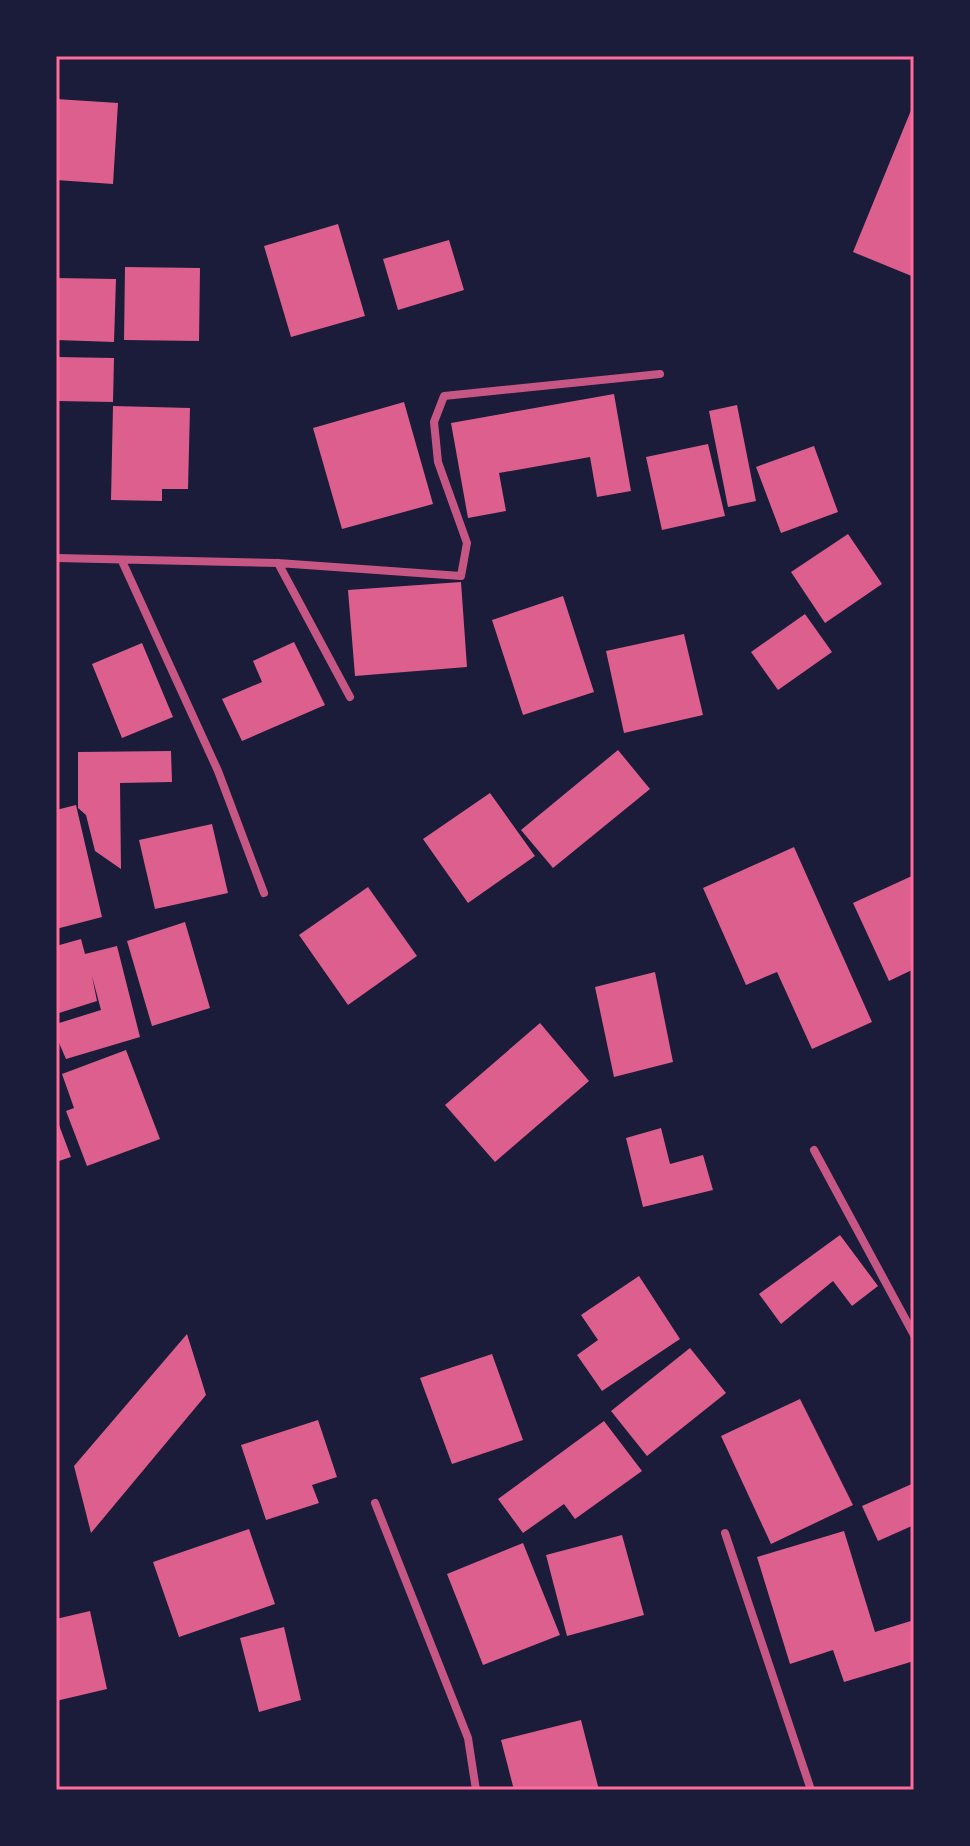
<svg xmlns="http://www.w3.org/2000/svg" width="970" height="1846" font-family="Overpass,sans-serif">
	<style>
		.building { fill: #dd5f8e }
		.lines { fill: none; stroke-linecap: round; stroke-linejoin: round }
		.minor { stroke: #c65784; stroke-width: 8 }
		.neatline { fill: none; stroke: #ff6b9d; stroke-width: 3 }
	</style>
	<rect width="100%" height="100%" fill="#1b1b3a"/>
	<!-- building -->
	<path class="building" d="M 56,99 L 118,103 L 113,184 L 56,180 Z
		M 914,103 L 914,277 L 853,252 Z
		M 338,224 L 365,316 L 291,337 L 264,246 Z
		M 449,240 L 464,290 L 398,310 L 383,259 Z
		M 125,267 L 200,268 L 199,341 L 124,340 Z
		M 56,278 L 116,279 L 114,342 L 56,340 Z
		M 56,357 L 114,358 L 113,402 L 56,401 Z
		M 614,394 L 631,491 L 597,497 L 590,457 L 499,473 L 506,511 L 468,518 L 451,423 Z
		M 404,402 L 433,504 L 342,529 L 313,428 Z
		M 737,405 L 756,501 L 728,507 L 709,411 Z
		M 113,406 L 190,408 L 188,489 L 162,489 L 162,501 L 111,500 Z
		M 708,444 L 725,516 L 662,530 L 646,457 Z
		M 814,446 L 838,512 L 781,533 L 756,467 Z
		M 848,534 L 882,584 L 825,623 L 791,572 Z
		M 461,582 L 467,667 L 355,676 L 348,590 Z
		M 563,596 L 594,692 L 523,715 L 492,620 Z
		M 805,614 L 832,652 L 778,690 L 751,652 Z
		M 684,634 L 703,715 L 624,733 L 606,651 Z
		M 294,642 L 325,705 L 242,741 L 222,699 L 262,682 L 253,661 Z
		M 142,643 L 173,717 L 122,738 L 92,664 Z
		M 618,750 L 650,789 L 553,868 L 521,830 Z
		M 171,751 L 172,782 L 120,783 L 121,869 L 95,851 L 86,815 L 78,808 L 78,752 Z
		M 490,793 L 535,856 L 468,903 L 423,839 Z
		M 76,805 L 102,917 L 56,929 L 56,810 Z
		M 212,824 L 228,893 L 155,909 L 139,840 Z
		M 794,847 L 872,1022 L 812,1049 L 777,972 L 746,985 L 703,888 Z
		M 914,875 L 914,969 L 889,981 L 853,903 Z
		M 368,887 L 417,956 L 348,1005 L 299,935 Z
		M 185,922 L 210,1008 L 152,1026 L 127,941 Z
		M 81,939 L 85,954 L 117,946 L 140,1037 L 66,1059 L 56,1036 L 56,1024 L 101,1010 L 92,976 L 97,1001 L 56,1014 L 56,946 Z
		M 655,972 L 673,1062 L 614,1077 L 595,987 Z
		M 540,1023 L 589,1081 L 495,1162 L 445,1105 Z
		M 126,1050 L 160,1139 L 87,1166 L 66,1111 L 74,1108 L 62,1074 Z
		M 56,1117 L 71,1157 L 56,1162 Z
		M 661,1128 L 670,1164 L 703,1155 L 713,1190 L 643,1207 L 626,1138 Z
		M 840,1235 L 878,1286 L 852,1306 L 833,1281 L 781,1324 L 759,1294 Z
		M 639,1276 L 680,1339 L 602,1391 L 577,1355 L 598,1340 L 581,1315 Z
		M 187,1334 L 206,1395 L 91,1533 L 74,1466 Z
		M 690,1348 L 726,1393 L 647,1456 L 611,1411 Z
		M 492,1354 L 523,1440 L 452,1464 L 420,1378 Z
		M 800,1399 L 853,1505 L 771,1544 L 721,1436 Z
		M 318,1420 L 337,1477 L 312,1485 L 319,1503 L 266,1520 L 241,1445 Z
		M 604,1421 L 642,1471 L 575,1519 L 564,1504 L 523,1533 L 498,1499 Z
		M 914,1483 L 914,1525 L 878,1541 L 862,1506 Z
		M 249,1529 L 275,1604 L 179,1637 L 153,1562 Z
		M 844,1531 L 875,1632 L 914,1620 L 914,1661 L 844,1682 L 833,1650 L 790,1664 L 757,1557 Z
		M 622,1535 L 644,1615 L 567,1636 L 546,1555 Z
		M 523,1543 L 560,1635 L 483,1665 L 447,1574 Z
		M 90,1611 L 107,1689 L 56,1701 L 56,1619 Z
		M 284,1627 L 301,1700 L 259,1712 L 240,1638 Z
		M 581,1720 L 599,1790 L 514,1790 L 501,1740 Z"/>
	<g class="lines">
		<!-- minor -->
		<path class="minor" d="M 56,558 L 278,563 L 461,576 L 467,543 L 438,462 L 434,422 L 444,396 L 660,374
			M 122,561 L 218,771 L 264,893
			M 278,563 L 350,697
			M 814,1150 L 914,1335
			M 375,1503 L 468,1738 L 476,1790
			M 725,1533 L 811,1790"/>
	</g>
	<!-- border -->
	<rect width="970" height="1846" fill="none" stroke="#1b1b3a" stroke-width="116"/>
	<rect x="58" y="58" width="854" height="1730" class="neatline"/>
</svg>
